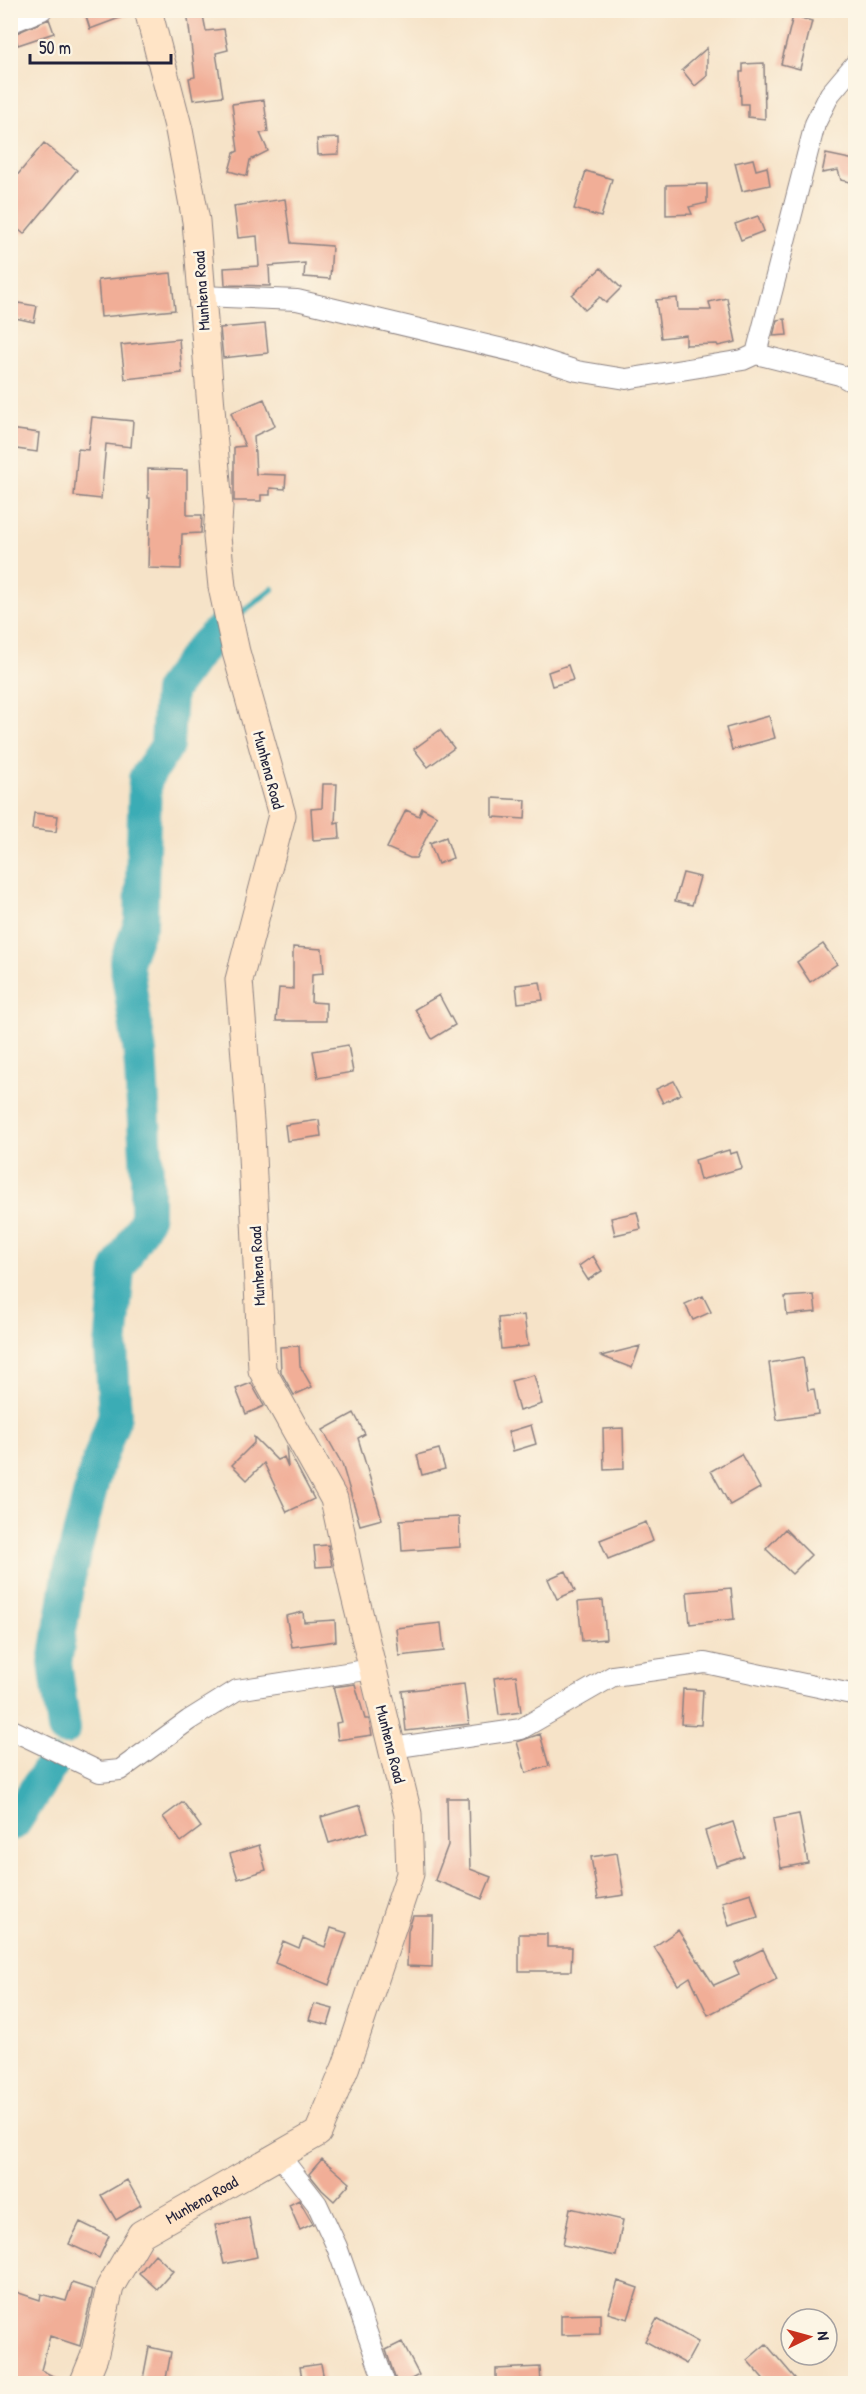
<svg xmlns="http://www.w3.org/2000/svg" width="866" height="2394" font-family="'Patrick Hand',sans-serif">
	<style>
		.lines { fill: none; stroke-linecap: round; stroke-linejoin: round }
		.stream { stroke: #3aacb5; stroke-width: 6 }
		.river { stroke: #3aacb5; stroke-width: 34 }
		.building { fill: #f1ae97 }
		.street-casing { stroke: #8c8282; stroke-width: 22 }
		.secondary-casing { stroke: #8c8282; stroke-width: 29 }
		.street { stroke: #fff; stroke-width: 20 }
		.secondary { stroke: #ffe4c6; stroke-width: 27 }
		.labels { text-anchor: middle; stroke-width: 5; stroke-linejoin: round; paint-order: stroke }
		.street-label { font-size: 16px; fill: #22223b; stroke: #fcf5e5 }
	</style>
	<rect width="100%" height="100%" fill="#fcf5e5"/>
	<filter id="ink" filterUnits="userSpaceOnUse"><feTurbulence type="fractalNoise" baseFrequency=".0167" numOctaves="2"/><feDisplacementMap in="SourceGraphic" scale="12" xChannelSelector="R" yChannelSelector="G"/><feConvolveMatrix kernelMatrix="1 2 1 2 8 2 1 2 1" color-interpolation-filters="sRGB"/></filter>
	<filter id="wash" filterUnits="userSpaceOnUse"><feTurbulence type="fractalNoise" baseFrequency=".008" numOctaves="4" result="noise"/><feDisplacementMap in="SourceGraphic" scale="24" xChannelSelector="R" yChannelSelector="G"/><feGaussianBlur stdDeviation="1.35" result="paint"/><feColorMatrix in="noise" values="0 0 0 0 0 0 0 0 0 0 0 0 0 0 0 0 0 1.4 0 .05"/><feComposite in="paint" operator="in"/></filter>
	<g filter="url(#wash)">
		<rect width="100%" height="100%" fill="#f6e3c8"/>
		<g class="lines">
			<!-- stream -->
			<path class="stream" d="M 237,616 L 272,589"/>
			<!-- river -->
			<path class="river" d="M 64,1729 L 55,1663 L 69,1575 L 96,1469 L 115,1415 L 111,1347 L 118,1269 L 147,1218 L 147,1173 L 140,1053 L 126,962 L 141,922 L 145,779 L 167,746 L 170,691 L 199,651 L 224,626
				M 10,1824 L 14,1823 L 52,1764"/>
		</g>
		<g id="blocks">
			<!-- building -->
			<path class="building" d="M 84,10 L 133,10 L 133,13 L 90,29 Z
				M 187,10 L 202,10 L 206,31 L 224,29 L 228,50 L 216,53 L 223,96 L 193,100 L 189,78 L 195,77 Z
				M 793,16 L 812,21 L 800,69 L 781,64 Z
				M 49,19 L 54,33 L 18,45 L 14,34 Z
				M 707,48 L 707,76 L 695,86 L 682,70 Z
				M 764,63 L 765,119 L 748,117 L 748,104 L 741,104 L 740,72 L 743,72 L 743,64 Z
				M 264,100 L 268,132 L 260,133 L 268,151 L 250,160 L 247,176 L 229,171 L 234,153 L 238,151 L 232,104 Z
				M 339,138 L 339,154 L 318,155 L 317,139 Z
				M 44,143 L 77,170 L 24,234 L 10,223 L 10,184 Z
				M 826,154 L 855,160 L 855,183 L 841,180 L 838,170 L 822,173 Z
				M 753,159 L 756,170 L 767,167 L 770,185 L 742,191 L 735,163 Z
				M 586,171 L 612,179 L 601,217 L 574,209 Z
				M 707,184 L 707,203 L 689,207 L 692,214 L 666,215 L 666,185 Z
				M 285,199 L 291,243 L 332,246 L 330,279 L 304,277 L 305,263 L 269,266 L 270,286 L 225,285 L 224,268 L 259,266 L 257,236 L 238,238 L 234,206 Z
				M 758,216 L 764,231 L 741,240 L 735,224 Z
				M 601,268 L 621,288 L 606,303 L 600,297 L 585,310 L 572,295 Z
				M 171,273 L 175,310 L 101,317 L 98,280 Z
				M 677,298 L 678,310 L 711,310 L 709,302 L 727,298 L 736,342 L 718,346 L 717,344 L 686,345 L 686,335 L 661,338 L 656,300 Z
				M 18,303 L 37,306 L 34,322 L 15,318 Z
				M 785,319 L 787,335 L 773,336 L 777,320 Z
				M 265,324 L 268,353 L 223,358 L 220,328 Z
				M 179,339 L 182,373 L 125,379 L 121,345 Z
				M 264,399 L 275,426 L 254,436 L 256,474 L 286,475 L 285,489 L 270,488 L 270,495 L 261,495 L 261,501 L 234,501 L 234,447 L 245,446 L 231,413 Z
				M 92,417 L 133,421 L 131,447 L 106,444 L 101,499 L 74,496 L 78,449 L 88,450 Z
				M 10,429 L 39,433 L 37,452 L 10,448 Z
				M 148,469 L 187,470 L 187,515 L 202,515 L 201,533 L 182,534 L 181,569 L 148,568 L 150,498 L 148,498 Z
				M 568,665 L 573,680 L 552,686 L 548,672 Z
				M 769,716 L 775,738 L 732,750 L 726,728 Z
				M 440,730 L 454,748 L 428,767 L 414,749 Z
				M 323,784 L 337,784 L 335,823 L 339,822 L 340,838 L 313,840 L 311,809 L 322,808 Z
				M 493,798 L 526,800 L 525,819 L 493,817 Z
				M 422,808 L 437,816 L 416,858 L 410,858 L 387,848 L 406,810 L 419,816 Z
				M 34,813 L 58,816 L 56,832 L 32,829 Z
				M 446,837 L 453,858 L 438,864 L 430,843 Z
				M 683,873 L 700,877 L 692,905 L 675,901 Z
				M 823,944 L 837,964 L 810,982 L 797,962 Z
				M 293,947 L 322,949 L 324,973 L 312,974 L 311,1002 L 326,1003 L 326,1021 L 276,1021 L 279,988 L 293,989 Z
				M 540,982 L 543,1000 L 518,1003 L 516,985 Z
				M 439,995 L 455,1025 L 432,1039 L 415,1009 Z
				M 348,1045 L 353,1072 L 318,1078 L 313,1051 Z
				M 674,1081 L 681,1094 L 663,1103 L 656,1089 Z
				M 319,1120 L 321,1136 L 287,1141 L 285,1125 Z
				M 729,1150 L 730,1154 L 737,1152 L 742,1168 L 700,1180 L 695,1160 Z
				M 637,1212 L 641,1229 L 615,1235 L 611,1218 Z
				M 593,1256 L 602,1271 L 588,1280 L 579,1266 Z
				M 814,1295 L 816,1312 L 787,1315 L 785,1297 Z
				M 703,1296 L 711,1312 L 693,1320 L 685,1304 Z
				M 524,1315 L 528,1346 L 501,1349 L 498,1318 Z
				M 299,1346 L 300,1366 L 312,1387 L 294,1395 L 281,1372 L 280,1347 Z
				M 640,1346 L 632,1368 L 601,1356 Z
				M 803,1357 L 808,1390 L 814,1389 L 818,1414 L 777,1420 L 769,1363 Z
				M 534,1375 L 542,1404 L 519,1411 L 511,1381 Z
				M 251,1383 L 264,1406 L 246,1414 L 236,1389 Z
				M 354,1413 L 365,1434 L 358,1438 L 382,1519 L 360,1525 L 342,1464 L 323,1430 Z
				M 531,1425 L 536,1444 L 513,1451 L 508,1432 Z
				M 623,1428 L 624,1469 L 604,1470 L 603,1429 Z
				M 254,1437 L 277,1460 L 284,1457 L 288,1467 L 286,1446 L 314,1499 L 287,1512 L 264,1463 L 247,1480 L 232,1465 L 254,1443 Z
				M 439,1449 L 445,1469 L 422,1475 L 417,1455 Z
				M 741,1454 L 760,1488 L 730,1505 L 711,1471 Z
				M 459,1517 L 460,1547 L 402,1551 L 400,1520 Z
				M 646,1522 L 653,1541 L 608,1559 L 600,1540 Z
				M 785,1529 L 811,1555 L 792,1574 L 766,1549 Z
				M 328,1545 L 332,1566 L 316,1567 L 314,1546 Z
				M 566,1571 L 575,1591 L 557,1599 L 548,1579 Z
				M 731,1588 L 734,1619 L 690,1624 L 687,1592 Z
				M 603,1600 L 606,1639 L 582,1641 L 578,1602 Z
				M 303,1612 L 304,1622 L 335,1620 L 336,1641 L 292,1647 L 286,1616 Z
				M 441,1623 L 444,1651 L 399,1656 L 396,1628 Z
				M 516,1675 L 521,1712 L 499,1715 L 494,1678 Z
				M 355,1684 L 365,1719 L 369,1719 L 372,1735 L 338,1740 L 336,1723 L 342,1722 L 333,1687 Z
				M 464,1684 L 469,1724 L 406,1731 L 402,1691 Z
				M 683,1689 L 703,1690 L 701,1725 L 681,1724 Z
				M 540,1734 L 549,1766 L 526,1773 L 517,1742 Z
				M 447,1798 L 468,1798 L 470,1869 L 491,1877 L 482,1899 L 435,1880 L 448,1845 Z
				M 183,1802 L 201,1827 L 181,1842 L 163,1817 Z
				M 360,1805 L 368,1832 L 329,1843 L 321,1817 Z
				M 799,1814 L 808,1863 L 781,1868 L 773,1819 Z
				M 733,1822 L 744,1857 L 716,1866 L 705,1831 Z
				M 259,1845 L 266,1870 L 238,1879 L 230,1854 Z
				M 617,1853 L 624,1895 L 598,1899 L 591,1857 Z
				M 751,1893 L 758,1917 L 729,1926 L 722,1902 Z
				M 413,1916 L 433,1916 L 432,1967 L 407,1966 L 408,1931 Z
				M 331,1928 L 347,1933 L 329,1985 L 275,1963 L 283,1941 L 299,1948 L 303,1938 L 325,1947 Z
				M 678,1930 L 714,1985 L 739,1974 L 734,1963 L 763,1949 L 777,1979 L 708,2015 L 690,1977 L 678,1985 L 654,1947 Z
				M 519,1934 L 547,1934 L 547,1947 L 572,1947 L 571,1971 L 519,1971 Z
				M 314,2004 L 333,2009 L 328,2025 L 309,2020 Z
				M 322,2159 L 350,2183 L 334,2201 L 322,2190 L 309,2174 Z
				M 127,2180 L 141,2205 L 116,2220 L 101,2195 Z
				M 299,2200 L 313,2224 L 300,2230 L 289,2205 Z
				M 570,2208 L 623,2220 L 616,2256 L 563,2245 Z
				M 249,2218 L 257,2257 L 224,2264 L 215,2225 Z
				M 80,2222 L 109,2236 L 99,2258 L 69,2244 Z
				M 155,2254 L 173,2271 L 157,2289 L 139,2273 Z
				M 618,2281 L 638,2288 L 628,2319 L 608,2313 Z
				M 72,2283 L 93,2290 L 80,2346 L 50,2336 L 41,2370 L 68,2384 L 10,2384 L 10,2290 L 40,2300 L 41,2294 L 66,2301 Z
				M 600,2314 L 600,2334 L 561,2335 L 561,2315 Z
				M 657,2319 L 698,2342 L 686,2364 L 645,2341 Z
				M 402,2342 L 419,2375 L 402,2384 L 397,2384 L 386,2350 Z
				M 766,2344 L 800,2384 L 768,2384 L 747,2360 Z
				M 149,2347 L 171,2352 L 165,2384 L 142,2384 Z
				M 321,2364 L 325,2384 L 303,2384 L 300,2367 Z
				M 540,2367 L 541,2384 L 496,2384 L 496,2369 Z"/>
		</g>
	</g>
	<g filter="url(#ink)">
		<use href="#blocks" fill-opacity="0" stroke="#8c8282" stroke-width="1.5"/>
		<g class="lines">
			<defs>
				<path id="street" d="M 10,23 L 42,10
					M 201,296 L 297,300 L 524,354 L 577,371 L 626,379 L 743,360 L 756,354 L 815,124 L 830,94 L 856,63
					M 756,354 L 840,375 L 856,384
					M 10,1729 L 100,1772 L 120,1770 L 189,1720 L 237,1690 L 372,1669
					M 392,1748 L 521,1729 L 613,1676 L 705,1663 L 856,1695
					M 279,2155 L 317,2204 L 337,2247 L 385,2384"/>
				<g id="secondary">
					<path id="s1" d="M 83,2384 L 94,2357 L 110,2287 L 141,2234 L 318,2133 L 346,2066 L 410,1874 L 408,1814 L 353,1588 L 334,1499 L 262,1370 L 251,1134 L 239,980 L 282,815 L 236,652 L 222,587 L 217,537 L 219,507 L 196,221 L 179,130 L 148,10"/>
				</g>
			</defs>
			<!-- street casing -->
			<use href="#street" class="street-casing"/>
			<!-- secondary casing -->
			<use href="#secondary" class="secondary-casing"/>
			<!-- street -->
			<use href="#street" class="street"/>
			<!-- secondary -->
			<use href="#secondary" class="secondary"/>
		</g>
	</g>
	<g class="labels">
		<!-- street labels -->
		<g class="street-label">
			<text transform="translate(201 291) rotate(-94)" y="6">Munhena Road</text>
			<text transform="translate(269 770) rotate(75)" y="6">Munhena Road</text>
			<text transform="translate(257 1266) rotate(-93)" y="6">Munhena Road</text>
			<text transform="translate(391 1744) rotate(76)" y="6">Munhena Road</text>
			<text dy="6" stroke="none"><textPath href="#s1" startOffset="232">Munhena Road</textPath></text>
		</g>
	</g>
	<!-- margin -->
	<rect width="866" height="2394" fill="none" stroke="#fcf5e5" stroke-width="36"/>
	<!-- north arrow -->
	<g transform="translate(809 2337) rotate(85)"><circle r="28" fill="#fcf5e5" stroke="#a5a1a1" stroke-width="1.5"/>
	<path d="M0-4.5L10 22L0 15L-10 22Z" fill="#c8321e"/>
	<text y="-9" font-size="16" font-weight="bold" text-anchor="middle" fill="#22223b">N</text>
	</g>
	<!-- scale -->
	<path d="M30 54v9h141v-9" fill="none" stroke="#22223b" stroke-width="3"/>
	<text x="39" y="54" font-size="18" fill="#22223b" stroke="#fcf5e5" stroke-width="4.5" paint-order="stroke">50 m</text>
</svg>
